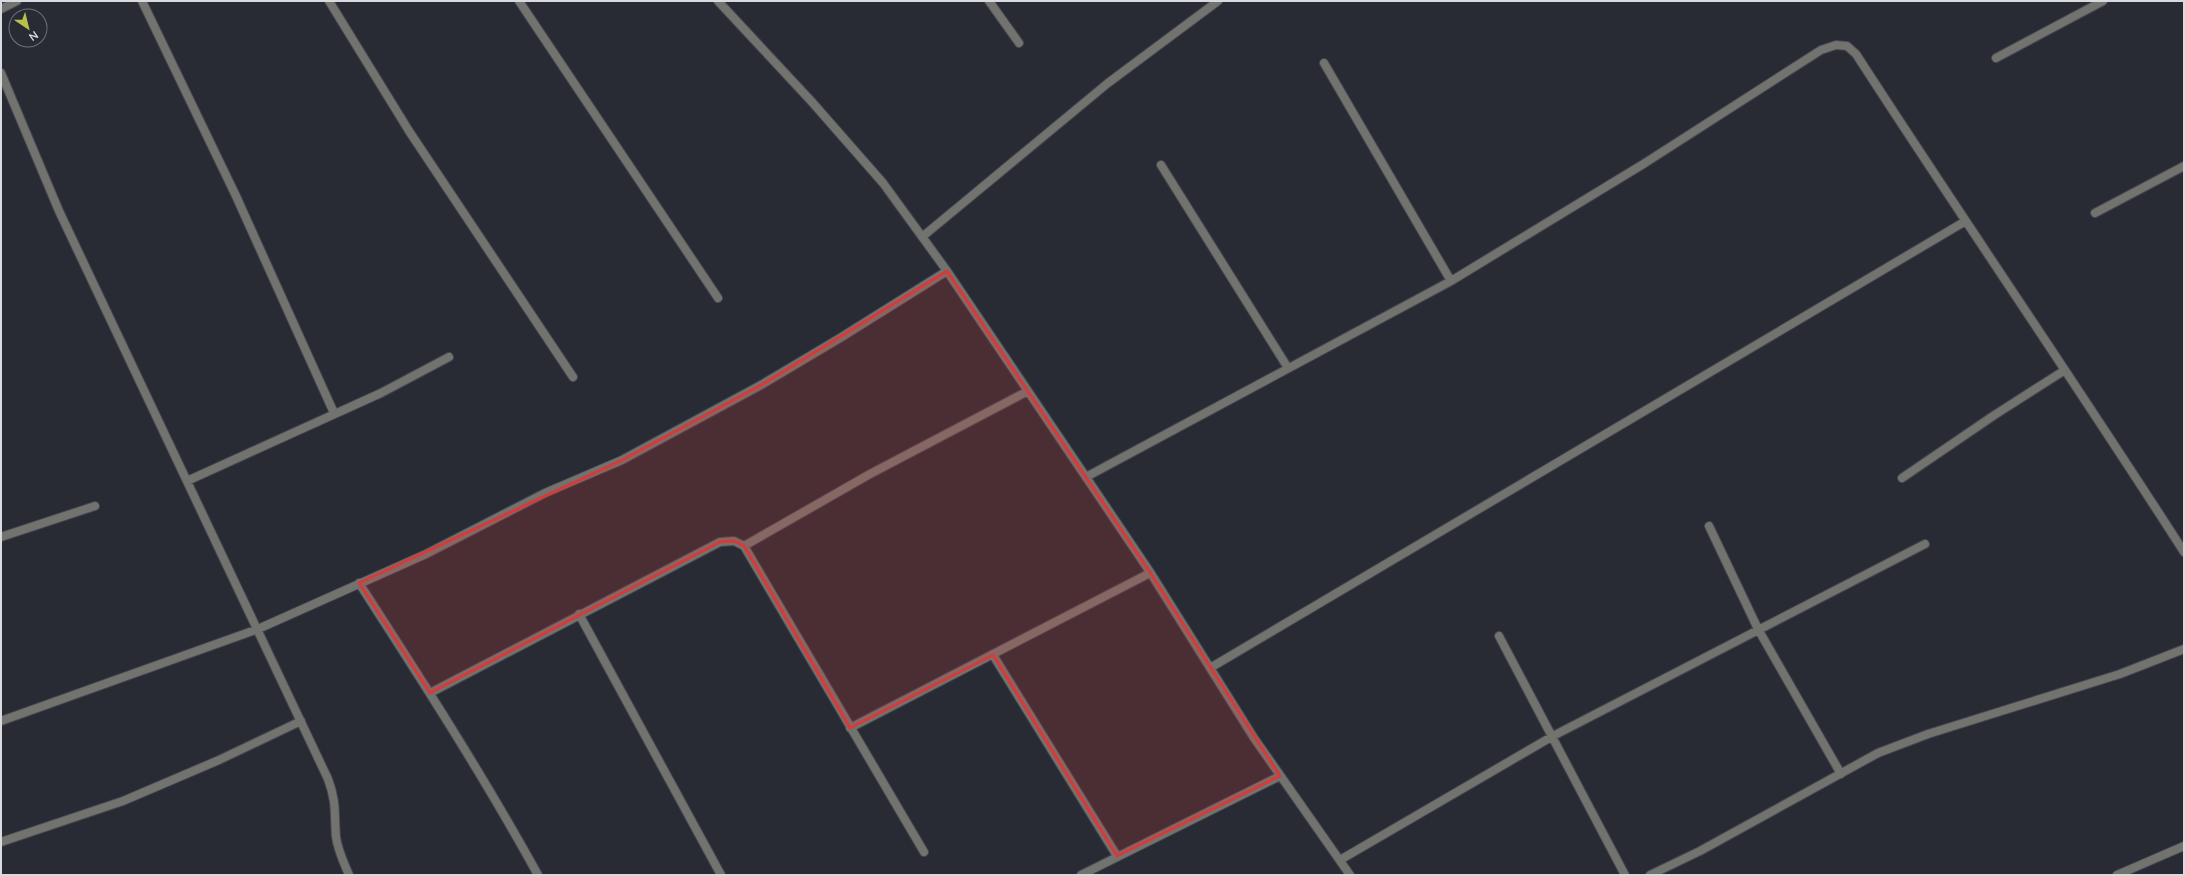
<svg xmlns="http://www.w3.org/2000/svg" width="2185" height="876" font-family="Mulish,sans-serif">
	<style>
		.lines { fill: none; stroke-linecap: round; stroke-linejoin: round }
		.street-casing { stroke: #44474f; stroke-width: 10 }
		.street { stroke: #72726e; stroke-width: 8 }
		.marked { fill: #d63a3a; fill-opacity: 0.2; stroke: #d63a3a; stroke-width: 3; stroke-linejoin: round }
	</style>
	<rect width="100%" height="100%" fill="#282b33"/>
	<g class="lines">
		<defs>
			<path id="street" d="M 142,1 L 236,196 L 334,413
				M 329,1 L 409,131 L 573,377
				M 519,1 L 718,298
				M 718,1 L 812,102 L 883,183 L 947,271 L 1150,572 L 1254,738 L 1350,875
				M 989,1 L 1019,43
				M 1,9 L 17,1
				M 1996,58 L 2103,1
				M 1324,63 L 1451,281
				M 1,73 L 59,211 L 328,779 C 337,803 334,814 336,837 C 338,851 344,863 349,875
				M 1161,165 L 1288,368
				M 2095,213 L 2184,166
				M 922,237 L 1108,83 L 1218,1
				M 1086,477 L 1451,281 L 1645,163 L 1821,50 L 1836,45 L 1847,46 L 1856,54 C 1964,221 2077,385 2184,552
				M 1902,478 L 1993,416 L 2065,370
				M 187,481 L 381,393 L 449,357
				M 1709,526 L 1758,629 L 1841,774
				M 1,537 L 95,506
				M 744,546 L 870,474 L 1028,391
				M 359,583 C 421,679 483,775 538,875
				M 579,614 L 721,875
				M 1499,636 L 1625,875
				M 993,655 L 1117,856
				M 1210,668 L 1964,222
				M 430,693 L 720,542 L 734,541 L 744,546 L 924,852
				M 1,721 L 258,629 L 426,554 L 545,493 L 622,460 L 761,385 L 840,338 L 947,271
				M 850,728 L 1150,573
				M 1,842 L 123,801 L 219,760 L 301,721
				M 1340,860 L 1553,736 L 1925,544
				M 1081,875 L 1280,776
				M 1650,875 L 1700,851 L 1878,753 L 1928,734 L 2120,674 L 2184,649
				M 2117,875 L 2184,846"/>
		</defs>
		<!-- street casing -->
		<use href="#street" class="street-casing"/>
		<!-- street -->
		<use href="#street" class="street"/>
	</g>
	<!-- marked area -->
	<path class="marked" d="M 947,271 L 1150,572 L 1280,776 L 1117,856 L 993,655 L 850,728 L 744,546 L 734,541 L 720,542 L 430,693 L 359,583 L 622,460 L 761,385 Z"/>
	<!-- border -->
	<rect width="2185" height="876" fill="none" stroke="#d8dadf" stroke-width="4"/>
	<!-- north arrow -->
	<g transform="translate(28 28) rotate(145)"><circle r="19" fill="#282b33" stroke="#6e7178"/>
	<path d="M0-3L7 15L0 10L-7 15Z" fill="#b5c24a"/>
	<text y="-6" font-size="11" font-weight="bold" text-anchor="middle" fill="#d8dadf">N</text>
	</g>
</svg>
